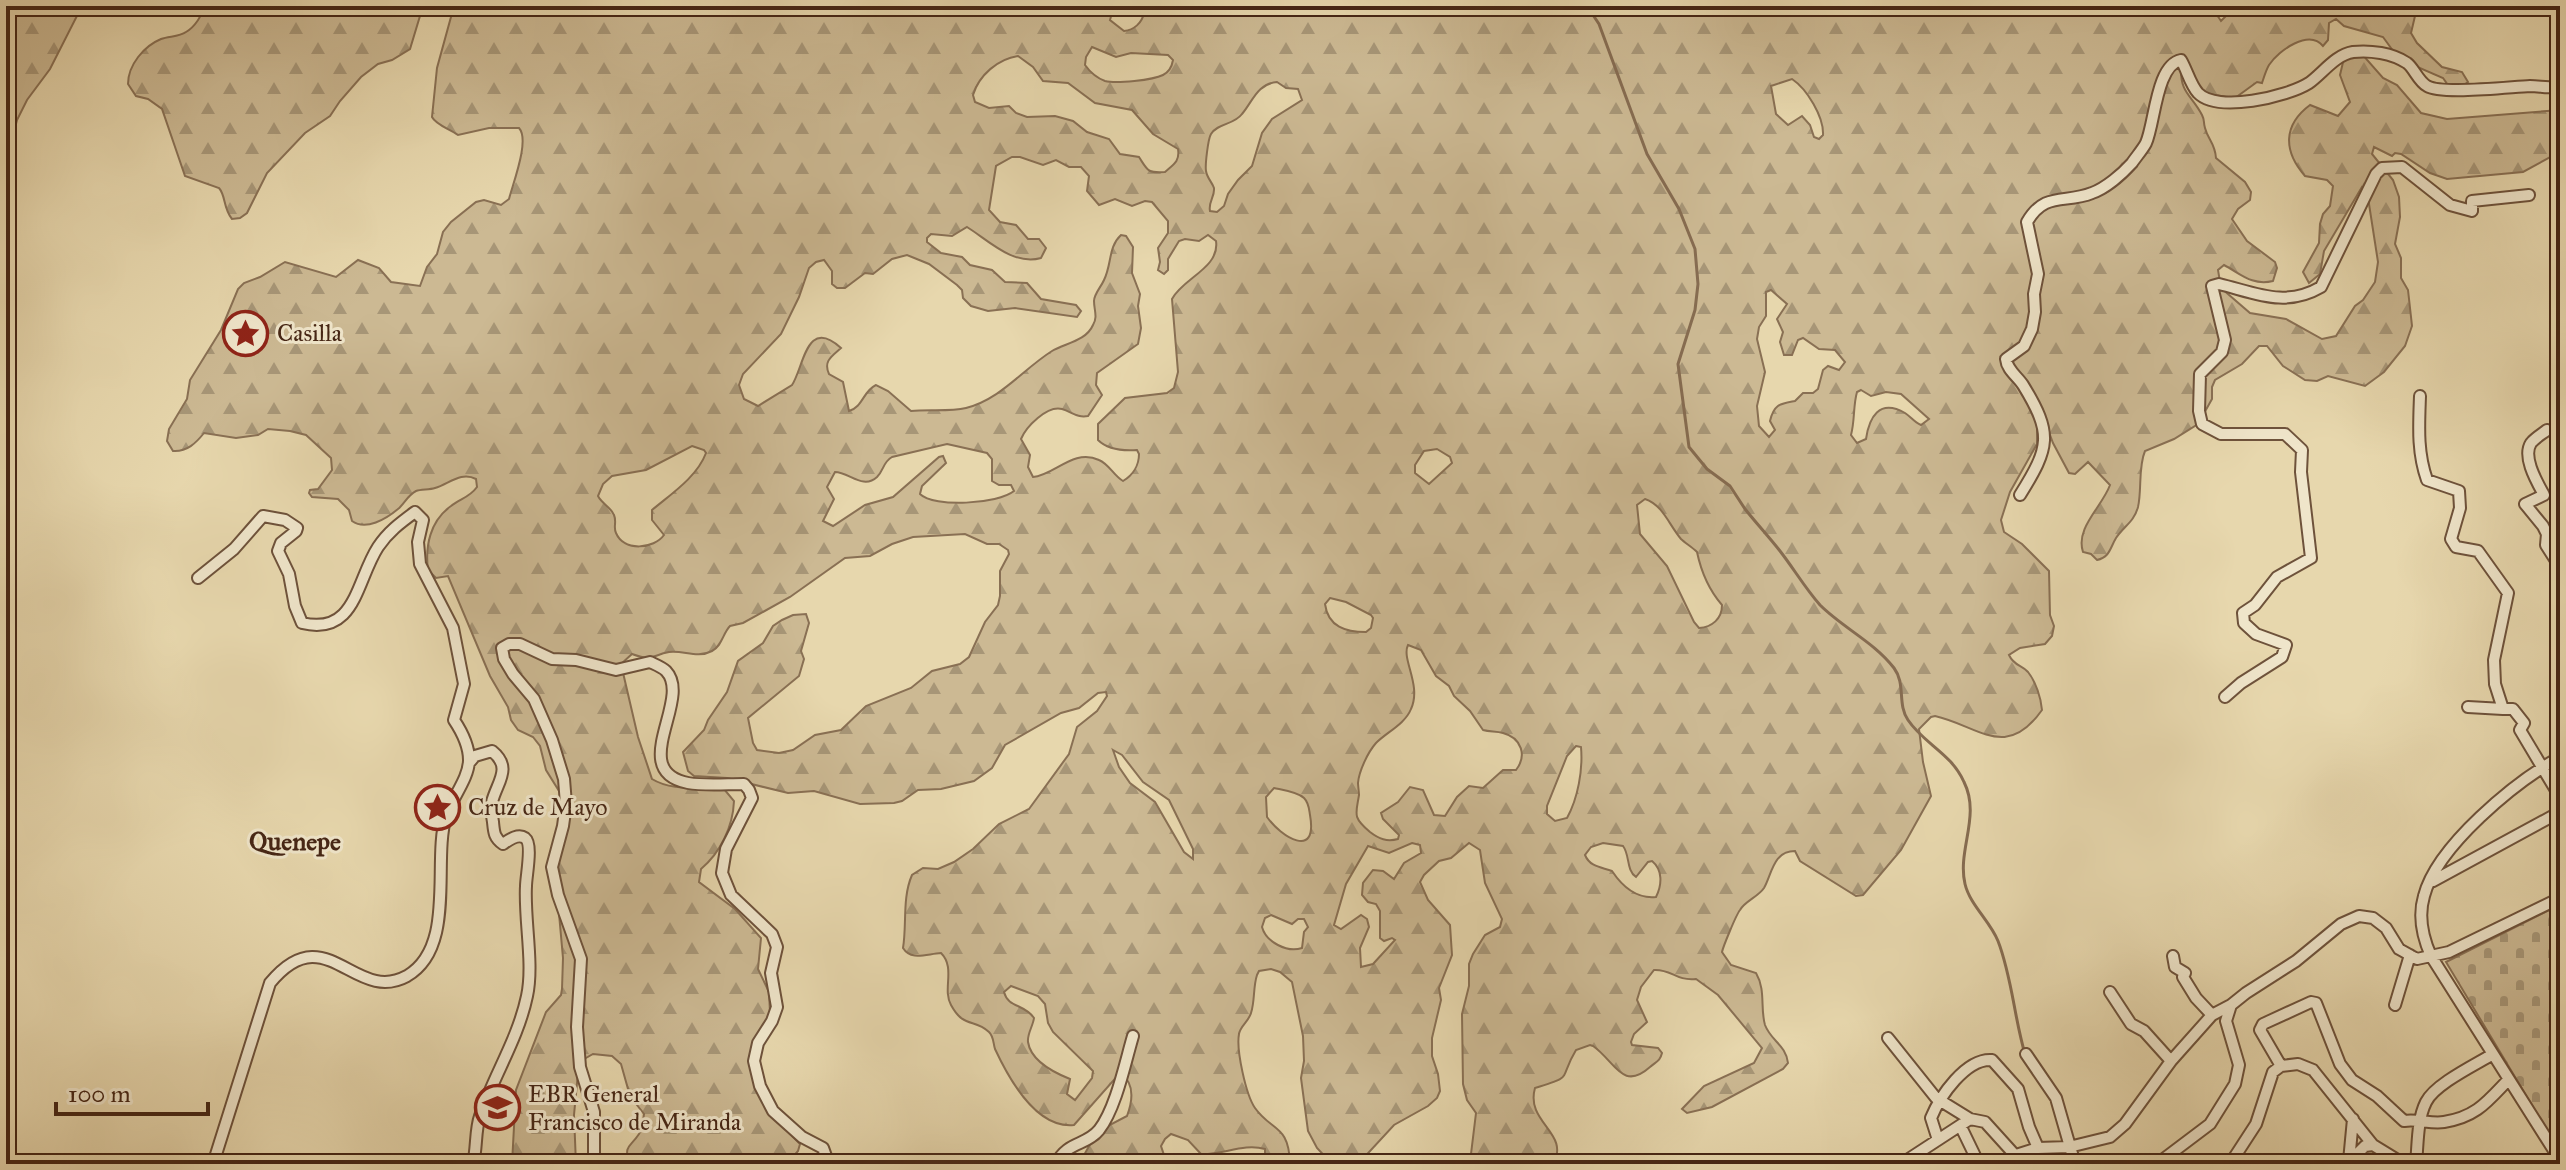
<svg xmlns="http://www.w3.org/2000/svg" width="2566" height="1170" font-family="'IM FELL Great Primer',serif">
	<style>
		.forest { fill: url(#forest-firs); stroke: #897054; stroke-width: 2; fill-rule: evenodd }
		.cemetery { fill: url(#cemetery-stones); stroke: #897054; stroke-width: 2 }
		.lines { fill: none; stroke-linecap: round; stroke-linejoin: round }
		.stream { stroke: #866c51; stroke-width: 3 }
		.minor-casing { stroke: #6e523b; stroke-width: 14 }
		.minor { stroke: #efe5ca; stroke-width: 10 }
		.labels { text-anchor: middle; stroke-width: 6; stroke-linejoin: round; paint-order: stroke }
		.poi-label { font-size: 24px; fill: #462615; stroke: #efe5ca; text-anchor: start }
		.neighbourhood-label { font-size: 26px; font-weight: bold; fill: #462615; stroke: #efe5ca }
	</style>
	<defs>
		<pattern id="forest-firs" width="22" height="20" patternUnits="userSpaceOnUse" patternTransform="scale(2)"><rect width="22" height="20" fill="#ccb993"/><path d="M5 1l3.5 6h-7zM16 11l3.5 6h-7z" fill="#a79677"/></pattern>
		<pattern id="cemetery-stones" width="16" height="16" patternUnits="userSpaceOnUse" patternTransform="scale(2)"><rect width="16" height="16" fill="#ccb993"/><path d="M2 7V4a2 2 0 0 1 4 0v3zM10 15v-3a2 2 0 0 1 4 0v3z" fill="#a79677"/></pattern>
	</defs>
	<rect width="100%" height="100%" fill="#e7d7ad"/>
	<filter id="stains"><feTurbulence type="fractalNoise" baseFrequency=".0025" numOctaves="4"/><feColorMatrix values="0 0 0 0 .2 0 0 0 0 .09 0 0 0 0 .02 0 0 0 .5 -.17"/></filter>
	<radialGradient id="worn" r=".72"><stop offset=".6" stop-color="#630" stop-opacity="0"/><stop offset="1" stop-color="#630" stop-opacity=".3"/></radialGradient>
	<!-- forest -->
	<path class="forest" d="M 6,6 L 82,6 L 50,69 L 27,100 L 17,120 L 6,163 Z
		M 205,6 L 423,6 L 410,49 L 392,60 L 378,64 L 361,77 L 340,101 L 330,116 L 305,133 L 267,173 L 247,213 L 240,218 L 232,219 C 223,208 226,196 219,188 L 185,176 L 162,109 L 148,99 L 136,96 L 128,84 C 128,65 144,46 161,39 C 169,36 179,37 186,32 C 195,27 202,15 205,6 Z
		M 454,6 L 1064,6 L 1066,10 L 1076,14 L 1092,6 L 1119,6 L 1113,9 L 1110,20 L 1124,31 C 1134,30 1142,23 1144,13 L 1140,6 L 2211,6 L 2221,21 L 2227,15 L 2230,6 L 2432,6 L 2415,16 L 2411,33 L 2417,43 L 2442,67 L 2462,72 L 2468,82 L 2461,87 L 2448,85 L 2443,78 L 2399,59 L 2383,37 L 2344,26 L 2336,19 L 2329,23 L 2328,40 L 2323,46 C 2309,29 2279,50 2269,65 C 2266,70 2264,77 2262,83 L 2257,82 L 2235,98 L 2200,93 L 2181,67 C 2180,94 2192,95 2202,115 C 2205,121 2203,121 2205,128 C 2208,140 2215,143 2216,158 L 2245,182 L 2251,192 L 2250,200 L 2238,209 L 2232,219 L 2247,241 L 2275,262 L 2277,268 L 2273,281 C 2252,286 2241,274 2224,265 L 2218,270 L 2221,288 L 2250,313 L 2286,319 L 2322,339 L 2336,336 L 2355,306 L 2363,300 L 2375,282 L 2378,262 L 2367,191 L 2362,187 L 2324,251 L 2320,274 L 2309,283 L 2303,272 L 2319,243 L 2320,224 L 2323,214 L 2330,206 L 2333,186 L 2327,180 L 2305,176 C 2283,151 2283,125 2310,105 L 2338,116 L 2350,102 L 2340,75 L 2344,58 L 2362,54 L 2383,78 L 2397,85 L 2421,113 L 2447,119 L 2560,110 L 2560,140 L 2554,143 L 2556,154 L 2523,172 L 2447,179 L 2430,173 L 2401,154 L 2395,153 L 2392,156 L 2374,147 L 2372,154 L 2393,180 L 2399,197 L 2400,217 L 2395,244 L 2401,258 L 2401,278 L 2408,290 L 2412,326 L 2405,346 L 2384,372 L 2365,386 L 2328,376 L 2317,381 L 2305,380 L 2283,366 L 2267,346 L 2259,346 L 2242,364 L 2215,380 L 2212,387 L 2212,399 L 2198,424 L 2174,439 L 2145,451 C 2138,467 2142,490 2138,507 C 2134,522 2124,526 2116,538 C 2110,548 2110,557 2097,560 L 2091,554 L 2083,552 C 2075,528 2102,507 2110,485 L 2088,462 L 2075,474 L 2069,473 L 2053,443 L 2037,400 L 2037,444 L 2010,492 L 2001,520 L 2004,532 L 2022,544 L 2049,571 L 2050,615 L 2054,626 L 2052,636 L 2045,644 L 2020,648 L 2009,655 C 2014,666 2022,665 2028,672 C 2036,682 2041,698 2042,710 C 2006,761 1979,726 1935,716 L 1931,717 L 1919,729 L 1923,762 L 1931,796 L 1901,850 L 1863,895 L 1856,896 L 1800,861 L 1795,851 C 1773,851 1772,874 1764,888 C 1758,897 1745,901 1740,910 C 1736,915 1723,947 1722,952 L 1731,965 L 1756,973 C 1766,990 1760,1008 1765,1025 C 1771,1041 1786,1045 1788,1063 L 1783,1069 L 1712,1107 L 1687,1113 L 1682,1109 L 1704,1086 L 1754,1063 L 1762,1048 L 1718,995 L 1696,979 C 1675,981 1672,969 1654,970 L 1641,987 L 1637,1000 L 1647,1022 L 1634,1034 L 1631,1042 L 1632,1045 L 1658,1048 L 1662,1053 C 1660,1061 1657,1061 1650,1067 C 1622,1092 1615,1061 1593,1046 L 1590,1045 L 1576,1050 C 1558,1080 1575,1076 1535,1088 C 1525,1123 1571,1133 1553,1164 L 1478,1164 L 1471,1154 L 1476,1113 L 1467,1100 L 1463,1084 L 1462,1014 L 1469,986 L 1469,964 L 1473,954 L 1485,935 L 1500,927 L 1502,919 L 1485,883 L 1480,850 L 1469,843 L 1451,858 L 1439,861 L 1424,875 L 1420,882 L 1428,900 L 1450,925 L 1452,955 L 1439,988 L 1441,1000 L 1432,1038 L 1432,1056 L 1438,1074 L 1440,1091 L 1437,1098 L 1428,1106 L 1394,1125 L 1359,1163 L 1331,1163 L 1317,1148 L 1308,1131 L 1301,1078 L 1304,1061 L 1303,1036 L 1292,982 L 1280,972 L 1271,969 L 1259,971 L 1257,975 C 1253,987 1255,1001 1251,1013 C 1249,1021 1240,1026 1239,1034 C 1236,1050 1246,1095 1255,1108 C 1272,1132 1289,1124 1290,1164 L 1265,1164 L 1265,1149 C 1243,1143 1223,1155 1201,1154 L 1188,1140 L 1171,1134 L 1165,1139 L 1161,1146 L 1167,1164 L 1135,1164 L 1121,1159 L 1112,1164 L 1079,1164 L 1093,1139 L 1102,1129 L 1127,1116 C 1133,1100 1135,1083 1120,1073 L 1074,1125 C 1036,1129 1009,1079 995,1049 C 993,1043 994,1037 989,1032 C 974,1018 964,1029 951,1005 C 942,989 956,968 941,953 C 926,954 911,961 903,948 C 907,924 902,898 912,875 L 923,868 L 938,869 L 954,862 L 973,849 L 999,824 L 1029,809 L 1069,754 L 1077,727 L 1097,711 L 1107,696 L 1106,692 L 1098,693 L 1079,708 L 1061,713 L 1005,745 L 992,768 L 974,781 L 941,789 L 918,790 L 902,801 L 894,803 L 860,804 L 814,791 L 788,793 L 727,778 L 694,776 L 688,771 L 683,752 L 704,730 L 708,720 L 727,692 L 738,661 L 763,643 L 773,626 L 782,620 L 793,615 L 806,614 L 809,623 L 801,651 L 804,659 L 799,676 L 748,718 L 753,743 L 757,750 L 779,753 L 793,750 L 815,735 L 841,730 L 866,706 L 911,688 L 932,671 L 960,664 L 969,657 L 985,622 L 998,605 L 1000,596 L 1000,571 L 1009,554 L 1008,550 L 999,544 L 987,544 L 965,534 L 913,537 L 892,544 L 870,556 L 845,558 L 790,597 L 743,623 L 730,626 C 723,633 722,646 712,651 C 697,659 684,650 669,652 C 652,655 654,662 632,654 L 621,664 L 638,737 L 652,779 C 673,792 701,786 724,789 L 734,801 C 733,827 720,853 701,869 L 699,882 L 735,909 L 761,938 L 758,969 L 769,992 L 770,1013 L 754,1065 L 776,1119 L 800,1144 L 798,1151 L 787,1164 L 628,1164 C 625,1143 629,1149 639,1134 C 643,1129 643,1120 644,1114 L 630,1096 L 621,1064 L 612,1056 L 593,1054 L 579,1062 L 574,1115 L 576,1164 L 512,1164 L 516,1090 L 546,1012 L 561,995 L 562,989 L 563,958 L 554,858 L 564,799 L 546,770 L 540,746 L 533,737 L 518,730 L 511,720 L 508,707 L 490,676 L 448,576 L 436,578 L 428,570 C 425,546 430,521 451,506 C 460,499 470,497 477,487 L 476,479 C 461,471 449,484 435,488 C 429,490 421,489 416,491 C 408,495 404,504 398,509 C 386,519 366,531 352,521 L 349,510 L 338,499 L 312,497 L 309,493 L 310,490 L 318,489 L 332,470 L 331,458 L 306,435 L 290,431 L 268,429 L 258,435 L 236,438 L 204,433 C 196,443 187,452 173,451 L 167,441 L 169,429 L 187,399 L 190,380 L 221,330 L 238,289 L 244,283 L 260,277 L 285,262 L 336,277 L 358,260 L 379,268 L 391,282 L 420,286 L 427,267 L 437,254 L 443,232 L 451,222 L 476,202 L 484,200 L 501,205 L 509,199 C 513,183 530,140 519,128 L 489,128 L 458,135 C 450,129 436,125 432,117 L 437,68 ZM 1092,47 L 1116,57 L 1131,53 L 1168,55 L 1173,60 C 1172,66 1169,72 1163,75 C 1153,80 1116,84 1105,81 C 1097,78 1090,72 1085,65 L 1086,57 ZM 1018,56 L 1033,67 L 1043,81 L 1068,83 L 1095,103 L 1132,110 L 1153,134 L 1178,149 C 1180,161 1174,164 1165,172 C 1147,173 1148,171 1139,157 L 1120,154 L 1109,139 L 1087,132 L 1073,121 L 1055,116 L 1027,117 L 1016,113 L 1009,106 L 989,108 L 975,102 L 973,95 C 979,75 998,59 1018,56 ZM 1792,79 C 1807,89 1824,117 1823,135 L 1819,139 L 1814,137 L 1810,125 L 1802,116 L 1788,125 L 1776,114 L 1771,86 ZM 1277,82 L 1286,88 L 1298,89 L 1302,100 L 1272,119 L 1262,133 L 1252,166 L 1238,180 L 1228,194 L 1224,206 L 1217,212 L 1210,211 C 1208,202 1215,197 1214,188 C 1212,182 1207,178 1206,171 C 1205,165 1208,139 1211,134 C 1218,123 1234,125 1242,114 C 1253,101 1257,84 1277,82 ZM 1012,157 L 1020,157 L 1043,165 L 1056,160 L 1069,167 L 1081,167 L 1089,176 L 1087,191 L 1099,205 L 1115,199 L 1132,206 L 1145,201 L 1152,202 L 1168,221 L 1168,233 L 1158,248 L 1160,262 L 1158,270 L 1164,274 L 1168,270 L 1168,259 L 1179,241 L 1185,239 L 1199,241 L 1208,235 L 1216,241 C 1220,268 1183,278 1172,299 L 1178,372 L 1174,388 L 1167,393 L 1125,398 L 1098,424 L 1098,440 C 1108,450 1123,451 1137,450 L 1139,454 C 1139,465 1133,475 1123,481 C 1114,476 1109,464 1099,460 C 1073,448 1054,476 1033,477 L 1028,467 L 1030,455 L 1021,439 C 1026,427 1047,405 1062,409 C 1072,412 1077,418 1088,416 L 1102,395 L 1096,385 L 1097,373 L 1138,344 L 1141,328 L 1138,306 L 1140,294 L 1132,273 L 1133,247 L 1126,236 L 1121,235 C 1108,247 1112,264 1104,280 C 1101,287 1094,294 1094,301 C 1094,310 1098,317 1093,325 C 1086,341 1066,343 1052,351 C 1022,370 1001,399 966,408 C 949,412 928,409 911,411 L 888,391 L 876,385 C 863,391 863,407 849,411 L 843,382 L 829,374 C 823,361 832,356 841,348 C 806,316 804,367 792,385 L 758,406 L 744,399 L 739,385 L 743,374 L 781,334 L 799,297 L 809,268 L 816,262 L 824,260 L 832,271 L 832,284 L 837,288 L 845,288 L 865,273 L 873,274 L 892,259 L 907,255 L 929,264 L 957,285 L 962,290 L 963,298 L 971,306 L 988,311 L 1015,308 L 1077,317 L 1081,311 L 1076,305 L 1041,299 L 1027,283 L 1005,282 L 992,270 L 970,265 L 962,257 L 941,253 L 927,242 L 927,238 L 931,234 L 952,236 L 967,227 C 988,240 1013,266 1041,258 L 1046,248 L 1039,239 L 1028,239 L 1016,225 L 1000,222 L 989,210 L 996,166 ZM 1771,290 L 1787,304 L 1777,319 L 1783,332 L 1780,342 L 1784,355 L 1792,355 L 1798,340 L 1803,338 L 1819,349 L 1835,350 L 1845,362 L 1839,370 L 1828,366 L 1823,370 L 1818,389 L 1813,393 L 1803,393 L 1795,401 C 1780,404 1774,404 1770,421 L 1775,430 L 1769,437 L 1759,426 L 1757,406 L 1765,372 L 1757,339 L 1759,327 L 1766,316 L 1766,292 ZM 1861,390 L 1871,396 L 1886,392 L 1901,394 L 1929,419 L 1921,425 C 1914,422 1911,417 1905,413 C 1879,398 1869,418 1866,439 L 1857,443 L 1851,435 C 1855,420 1853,406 1857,392 ZM 947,444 L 987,453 L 992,459 L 992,481 L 999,485 L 1011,485 L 1014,491 C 998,504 934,508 920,494 L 922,486 L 946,463 L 943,456 L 939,457 L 893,497 L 865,505 L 833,526 L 823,521 L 834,499 L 827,487 L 835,472 C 849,472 863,490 877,477 C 884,470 883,462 892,457 ZM 692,446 L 704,450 L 706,453 C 697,477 671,494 652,510 L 652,520 L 664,535 C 654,549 624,552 616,533 C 613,527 617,522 614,515 C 611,507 602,504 598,496 L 603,484 L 612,476 L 646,470 ZM 1437,449 L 1450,457 L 1452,463 L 1429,484 L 1415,473 L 1415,465 L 1424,451 ZM 1645,499 C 1663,505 1669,525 1681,539 C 1685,543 1692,547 1697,552 C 1701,571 1709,590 1722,605 C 1722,619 1712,627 1699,628 L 1694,622 L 1667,566 L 1640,534 L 1637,505 ZM 1330,598 L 1346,602 L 1371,615 L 1373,618 L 1371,628 L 1366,632 C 1346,632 1328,627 1325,604 ZM 1408,645 L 1421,650 L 1436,676 L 1449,686 L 1454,696 L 1470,711 L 1483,730 C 1490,732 1496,731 1503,733 C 1522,738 1527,756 1516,770 L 1503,770 L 1483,788 L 1469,786 L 1457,797 L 1445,816 L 1434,815 L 1423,790 L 1410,787 L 1398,802 L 1381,813 L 1383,819 L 1399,835 L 1398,839 C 1387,842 1379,839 1370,832 C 1352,817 1356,814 1359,795 C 1359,793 1358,785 1358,783 C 1359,771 1368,752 1376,743 C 1387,732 1405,724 1411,709 C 1422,685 1401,659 1408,645 ZM 1576,746 L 1581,747 C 1583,770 1578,798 1567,818 L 1555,821 L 1547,814 L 1547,806 L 1567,756 ZM 1113,750 L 1122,755 L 1143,782 L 1169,800 L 1193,849 L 1193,859 L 1184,852 L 1155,802 L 1130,783 L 1119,767 ZM 1274,788 C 1283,790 1298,792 1304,798 C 1309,803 1309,809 1310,815 C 1318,860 1281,837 1267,817 L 1266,797 ZM 1412,843 L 1420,845 L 1421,853 L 1404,863 L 1394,879 L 1383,871 L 1373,870 L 1363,883 L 1362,895 L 1368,902 L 1376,904 L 1380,911 L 1380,938 L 1384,941 L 1392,938 L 1395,940 L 1373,964 L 1361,967 L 1360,948 L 1369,927 L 1367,919 L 1361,915 L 1341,929 L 1334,925 L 1346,884 L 1368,846 L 1389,853 ZM 1603,843 L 1623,846 C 1630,855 1626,870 1636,877 L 1648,862 L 1652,861 C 1663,870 1662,885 1656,897 C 1637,899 1622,886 1612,871 C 1601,867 1590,867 1585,855 L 1591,847 ZM 1271,915 L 1292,924 L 1298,919 L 1304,919 L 1308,927 L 1304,932 L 1302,948 C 1287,953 1266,942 1262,927 L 1265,918 ZM 1011,986 L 1038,996 L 1045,1004 L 1048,1023 L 1053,1032 L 1093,1071 L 1092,1078 L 1075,1100 L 1067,1094 L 1070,1079 C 1055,1073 1031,1062 1028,1042 C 1027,1034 1033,1026 1034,1018 C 1025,1004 1008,1008 1004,992 Z"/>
	<!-- cemetery -->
	<path class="cemetery" d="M 2549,910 L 2560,928 L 2560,1152 L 2446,962 Z"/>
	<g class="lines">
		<!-- stream -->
		<path class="stream" d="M 1587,6 L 1599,24 L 1647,154 L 1679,209 L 1695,249 L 1698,284 L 1695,310 L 1678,364 L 1689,447 L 1707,469 L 1730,486 L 1745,509 C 1757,524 1769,537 1780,551 C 1794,569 1805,588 1820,605 C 1843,628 1874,642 1894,668 C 1906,684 1897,704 1908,720 C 1924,744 1951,753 1964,782 C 1981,816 1957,850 1965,884 C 1970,905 1990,921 1998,941 C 2012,977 2014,1017 2025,1054"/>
		<defs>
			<path id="minor" d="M 2420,396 C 2419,425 2417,452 2427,480 L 2459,491 L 2460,508 L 2451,539 L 2456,547 L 2478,551 L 2508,593 L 2494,660 L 2495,684 L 2503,709 L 2513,709 L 2524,723 L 2520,730 L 2560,797
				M 2547,430 C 2542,434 2535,438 2531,443 C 2522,457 2537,482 2544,495 L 2525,504 L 2543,526 L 2547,534 L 2546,545 L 2560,567
				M 2020,495 C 2050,447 2053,434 2023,385 C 2017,376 2007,370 2006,359 L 2024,346 L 2032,329 L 2035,312 L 2034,294 L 2038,274 L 2027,222 C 2045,191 2065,204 2092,193 C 2106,188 2122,174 2132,163 C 2136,157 2143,149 2146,143 C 2155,123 2156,65 2181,60 C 2187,70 2190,84 2198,93 C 2217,113 2287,97 2309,83 C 2323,73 2335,55 2353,52 C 2370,50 2392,53 2407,63 C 2414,68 2418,81 2427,86 C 2442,95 2509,87 2530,86 C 2541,86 2549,89 2560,86
				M 198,578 L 234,549 L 263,516 L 285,520 L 297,528 L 296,531 L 281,543 L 278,551 L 289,574 L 295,606 L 302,623 C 356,636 356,581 378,547 C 388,532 400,523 415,512 L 423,520 L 418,542 L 420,564 L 453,628 L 464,684 L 454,720 C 462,732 469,745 469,760 C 469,778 452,798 446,816 C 432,861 457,947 407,976 C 354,1005 326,915 270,983 L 213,1164
				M 2560,660 L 2560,661
				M 2225,697 L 2241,683 L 2282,657 L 2286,645 L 2256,634 L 2244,623 L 2243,613 L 2255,605 L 2277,577 L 2311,558 L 2301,472 L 2302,450 L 2285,434 L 2221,434 L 2202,424 L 2199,411 L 2200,374 L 2222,352 L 2225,340 L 2212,286 L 2219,284 C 2256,293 2285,308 2321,287 L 2376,174 L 2382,168 L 2402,167 L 2450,205 L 2472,211 L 2472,201 L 2529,195
				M 2468,707 L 2503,709
				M 2560,757 C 2515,782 2437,846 2424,896 C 2418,916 2423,938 2431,956 L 2560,1160
				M 469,763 L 475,756 L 492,751 C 513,768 497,782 492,802 C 490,808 492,815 493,822 C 494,832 494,838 503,844 C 509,840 518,833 525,838 C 533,844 526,876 526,886 C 524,919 534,964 527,996 C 518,1039 494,1075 480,1116 C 475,1130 477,1148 473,1164
				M 2433,881 L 2560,812
				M 2173,956 L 2175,967 L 2185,973 L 2183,977 L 2196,998 L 2212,1015
				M 2110,992 L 2131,1024 L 2144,1031 L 2171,1061
				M 2395,1005 L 2410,955
				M 1888,1038 L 1936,1098 L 1970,1119 L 1985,1122 L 2023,1164
				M 2026,1054 L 2056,1098 L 2075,1164
				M 2281,1066 L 2260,1030 L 2263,1024 L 2311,1002 L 2316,1003 L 2340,1064 L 2352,1080 L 2377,1096 L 2404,1121 C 2418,1119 2431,1124 2444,1122 C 2476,1117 2487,1102 2508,1080
				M 1961,1127 L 1976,1158 L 1977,1164
				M 1938,1140 L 1931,1118 C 1940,1096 1966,1058 1992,1060 L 2018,1089 L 2029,1127 L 2045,1164
				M 2016,1155 L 2038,1148 L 2069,1147 L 2110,1137 L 2125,1124 L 2171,1061 L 2212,1015 L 2231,1005
				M 2349,1161 L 2353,1119
				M 2349,1162 L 2365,1146 L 2373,1145
				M 594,1164 L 594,1112 L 580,1067 L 577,1027 L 581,959 L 558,895 L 552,867 L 563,826 L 566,804 L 564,779 L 552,740 L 534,699 L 513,674 L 504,659 L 502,648 L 509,644 L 520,644 L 552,659 L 576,660 L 616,670 L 650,662 C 654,664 662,667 666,671 C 693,699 626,771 688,783 C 705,786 726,784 744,784 L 749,790 L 752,798 L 726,849 L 722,873 L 731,895 L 772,934 L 777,947 L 771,973 L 777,1007 L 772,1021 L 758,1043 L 754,1061 L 760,1086 L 773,1111 L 802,1137 L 823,1148 L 827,1159 L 833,1160
				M 1056,1164 C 1067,1141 1086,1146 1099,1130 C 1116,1108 1125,1063 1133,1036
				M 1901,1164 L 1970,1119
				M 2157,1164 L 2210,1124 L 2235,1084 L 2239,1065 L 2226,1021 L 2231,1005 L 2246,993 L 2296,961 L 2341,924 L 2359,916 L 2373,918 L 2386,928 L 2399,949 L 2417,959 L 2449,952 L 2560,898
				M 2230,1164 L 2256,1124 L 2273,1072 L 2281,1066 L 2298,1064 L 2313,1070 L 2373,1145 L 2404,1164
				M 2416,1164 C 2418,1144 2417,1120 2426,1102 C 2435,1084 2475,1065 2493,1054"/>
		</defs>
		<!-- minor casing -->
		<use href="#minor" class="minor-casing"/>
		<!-- minor -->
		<use href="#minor" class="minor"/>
	</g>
	<!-- icons -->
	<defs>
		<symbol id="sight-ring" viewBox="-11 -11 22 22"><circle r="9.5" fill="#efe5ca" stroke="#8f2418" stroke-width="1.5"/><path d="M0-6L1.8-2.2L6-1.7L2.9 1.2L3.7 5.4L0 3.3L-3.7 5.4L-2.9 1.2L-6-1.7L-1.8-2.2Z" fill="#8f2418"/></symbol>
		<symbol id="school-ring" viewBox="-11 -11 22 22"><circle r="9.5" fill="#efe5ca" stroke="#8f2418" stroke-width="1.5"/><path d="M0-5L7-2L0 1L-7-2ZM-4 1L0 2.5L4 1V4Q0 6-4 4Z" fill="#8f2418"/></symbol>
	</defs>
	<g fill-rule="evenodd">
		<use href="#sight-ring" x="220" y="308" width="51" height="51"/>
		<use href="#sight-ring" x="412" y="782" width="51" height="51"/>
		<use href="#school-ring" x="472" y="1082" width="51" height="51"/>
	</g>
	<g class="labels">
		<!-- poi labels -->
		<g class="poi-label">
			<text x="277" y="341">Casilla</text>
			<text x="468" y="815">Cruz de Mayo</text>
			<text x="528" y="1102">EBR General<tspan x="528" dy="28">Francisco de Miranda</tspan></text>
		</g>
		<!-- neighbourhood labels -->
		<g class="neighbourhood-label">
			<text x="295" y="850">Quenepe</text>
		</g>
	</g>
	<!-- margin -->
	<rect width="2566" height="1170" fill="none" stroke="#e7d7ad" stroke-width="32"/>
	<rect x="8" y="8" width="2550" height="1154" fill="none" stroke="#462615" stroke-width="4"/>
	<rect x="16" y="16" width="2534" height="1138" fill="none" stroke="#462615" stroke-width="2"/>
	<!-- scale -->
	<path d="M56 1102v12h152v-12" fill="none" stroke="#462615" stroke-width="4"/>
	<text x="68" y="1102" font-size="24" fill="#462615" stroke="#efe5ca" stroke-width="6" paint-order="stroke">100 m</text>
	<rect width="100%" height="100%" filter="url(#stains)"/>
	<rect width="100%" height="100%" fill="url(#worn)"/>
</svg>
